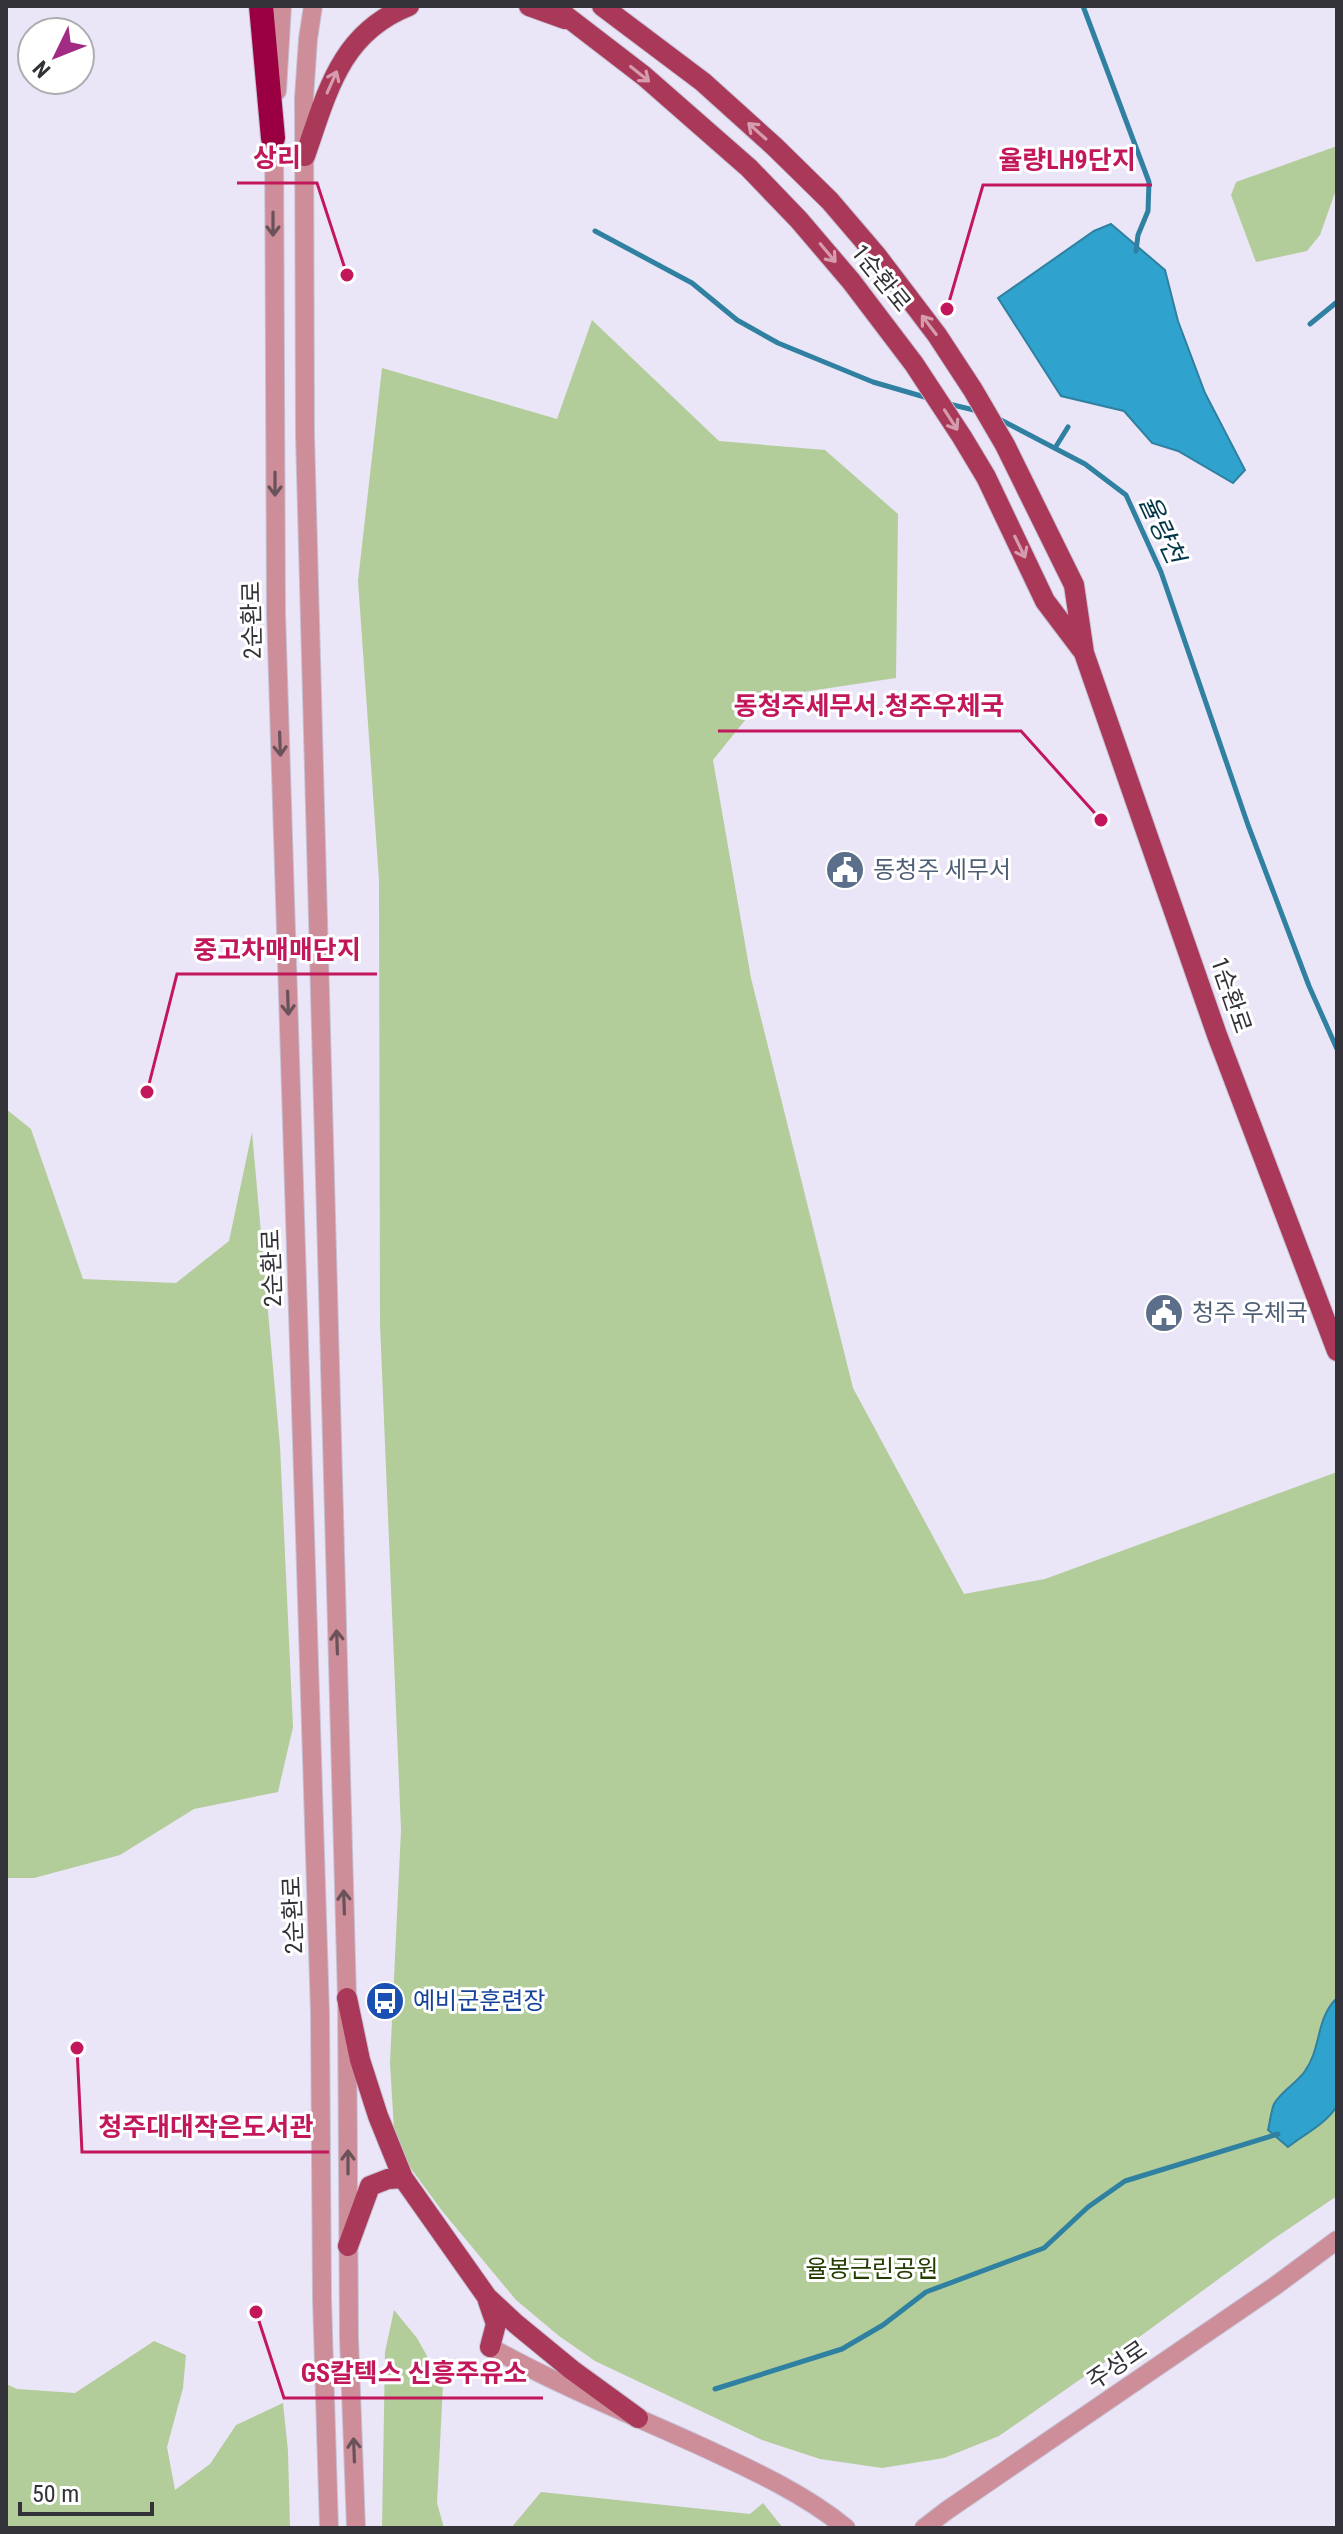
<svg xmlns="http://www.w3.org/2000/svg" width="1343" height="2534" font-family="'Roboto Condensed','Noto Sans KR',sans-serif">
	<style>
		.green { fill: #b2cd9a }
		.water { fill: #2fa2cd; stroke: #3080a1; stroke-width: 2 }
		.lines { fill: none; stroke-linecap: round; stroke-linejoin: round }
		.stream { stroke: #3080a1; stroke-width: 5 }
		.minor-casing { stroke: #c6c1d2; stroke-width: 20 }
		.major-casing { stroke: #c6c1d2; stroke-width: 22 }
		.highway-casing { stroke: #c6c1d2; stroke-width: 26 }
		.minor { stroke: #cd8d99; stroke-width: 18 }
		.major { stroke: #aa3858; stroke-width: 20 }
		.highway { stroke: #9a0041; stroke-width: 24 }
		.oneway { stroke: #d49cac }
		.oneway2 { stroke: #6a525b }
		.labels { text-anchor: middle; stroke-width: 6; stroke-linejoin: round; paint-order: stroke }
		.street-label { font-size: 24px; fill: #343239; stroke: #fff }
		.service-label { font-size: 24px; fill: #4e5e75; stroke: #fff; text-anchor: start }
		.transit-label { font-size: 24px; fill: #164399; stroke: #fff; text-anchor: start }
		.park-label { font-size: 24px; fill: #243d01; stroke: #fff }
		.water-label { font-size: 26px; font-style: italic; fill: #023648; stroke: #fff }
		.leader { fill: none; stroke: #c2185b; stroke-width: 3 }
		.callout-dot { fill: #c2185b; stroke: #fff; stroke-width: 3 }
		.callout-label { font-size: 26px; text-anchor: middle; font-weight: bold; fill: #c2185b; stroke: #fff; stroke-width: 6; stroke-linejoin: round; paint-order: stroke }
	</style>
	<rect width="100%" height="100%" fill="#ebe5f8"/>
	<!-- green -->
	<path class="green" d="M 1337,146 L 1337,187 L 1320,235 L 1307,251 L 1256,262 L 1231,195 L 1236,182 Z
		M 592,320 L 719,441 L 825,450 L 898,514 L 896,678 L 763,698 L 713,760 L 751,978 L 853,1388 L 964,1594 L 1045,1579 L 1337,1472 L 1337,2196 L 1272,2240 L 1105,2362 L 999,2436 L 944,2458 L 882,2468 L 820,2459 L 762,2440 L 595,2361 L 559,2336 L 516,2300 L 443,2212 L 395,2147 L 390,2063 L 401,1830 L 380,1324 L 379,880 L 358,581 L 382,368 L 557,419 Z
		M 6,1109 L 31,1129 L 83,1279 L 176,1283 L 229,1241 L 252,1132 L 280,1446 L 293,1727 L 278,1792 L 194,1809 L 120,1855 L 34,1878 L 6,1878 Z
		M 394,2310 L 417,2338 L 443,2385 L 437,2503 L 444,2528 L 382,2528 L 385,2352 Z
		M 154,2341 L 186,2355 L 183,2388 L 167,2447 L 175,2490 L 210,2464 L 236,2425 L 283,2403 L 288,2451 L 290,2528 L 6,2528 L 6,2384 L 17,2389 L 75,2393 Z
		M 541,2492 L 750,2514 L 763,2503 L 783,2528 L 511,2528 Z"/>
	<!-- water -->
	<path class="water" d="M 1111,224 L 1165,270 L 1178,321 L 1205,393 L 1245,470 L 1233,483 L 1178,451 L 1152,443 L 1124,411 L 1061,396 L 998,298 L 1094,231 Z
		M 1335,2000 L 1337,2000 L 1337,2106 C 1326,2124 1304,2134 1288,2147 L 1268,2130 C 1270,2122 1271,2111 1274,2104 C 1281,2091 1297,2083 1305,2071 C 1321,2049 1316,2020 1335,2000 Z"/>
	<g class="lines">
		<!-- stream -->
		<path class="stream" d="M 1083,6 L 1149,182 L 1148,211 L 1138,235 L 1136,251
			M 595,231 L 692,283 L 737,320 L 778,343 L 873,382 L 928,398
			M 1310,324 L 1337,302
			M 949,404 L 978,411
			M 999,419 L 1085,464 L 1126,495 L 1161,572 L 1248,825 L 1309,986 L 1337,1049
			M 1055,448 L 1068,427
			M 715,2389 L 842,2349 L 883,2325 L 926,2292 L 1044,2248 L 1088,2207 L 1125,2181 L 1278,2134"/>
		<defs>
			<path id="minor" d="M 313,6 L 308,39 L 304,98 L 305,435 L 347,1998 L 349,2338 L 356,2528
				M 277,91 L 282,6
				M 274,128 L 276,613 L 320,2013 L 322,2299 L 329,2528
				M 490,2347 C 556,2384 627,2413 696,2444 C 746,2467 804,2493 846,2528
				M 924,2528 L 946,2511 L 1275,2286 L 1337,2240"/>
			<path id="major" d="M 529,6 L 565,19
				M 553,6 L 644,76 L 749,168 L 799,220 L 851,281 L 914,364 L 962,437 L 986,477 L 1045,601 L 1082,650
				M 602,6 L 703,82 L 775,147 L 830,201 L 877,256 L 937,335 L 973,390 L 1005,445 L 1074,585 L 1084,653 L 1217,1035 L 1337,1351
				M 305,156 C 327,93 340,33 409,6
				M 347,1998 L 360,2060 L 378,2116 L 403,2178 L 487,2297 L 516,2324 L 572,2370 L 638,2418
				M 348,2246 L 370,2186 L 388,2179 L 403,2178
				M 488,2301 L 496,2324 L 490,2347"/>
			<path id="highway" d="M 261,6 L 273,138"/>
		</defs>
		<!-- minor casing -->
		<use href="#minor" class="minor-casing"/>
		<!-- major casing -->
		<use href="#major" class="major-casing"/>
		<!-- highway casing -->
		<use href="#highway" class="highway-casing"/>
		<!-- minor -->
		<use href="#minor" class="minor"/>
		<!-- major -->
		<use href="#major" class="major"/>
		<!-- highway -->
		<use href="#highway" class="highway"/>
	</g>
	<!-- one-way arrows -->
	<defs><path id="oneway-shaft" d="M-6 0H5M1.5-3L5.5 0L1.5 3" fill="none" stroke-width="1.6" stroke-linecap="round" stroke-linejoin="round" transform="scale(2)"/></defs>
	<g class="oneway">
		<use href="#oneway-shaft" transform="translate(640 74) rotate(39)"/>
		<use href="#oneway-shaft" transform="translate(332 82) rotate(-66)"/>
		<use href="#oneway-shaft" transform="translate(757 131) rotate(-138)"/>
		<use href="#oneway-shaft" transform="translate(828 253) rotate(50)"/>
		<use href="#oneway-shaft" transform="translate(929 325) rotate(-127)"/>
		<use href="#oneway-shaft" transform="translate(951 420) rotate(57)"/>
		<use href="#oneway-shaft" transform="translate(1020 547) rotate(64)"/>
	</g>
	<g class="oneway2">
		<use href="#oneway-shaft" transform="translate(273 224) rotate(90)"/>
		<use href="#oneway-shaft" transform="translate(275 484) rotate(90)"/>
		<use href="#oneway-shaft" transform="translate(280 744) rotate(88)"/>
		<use href="#oneway-shaft" transform="translate(288 1003) rotate(88)"/>
		<use href="#oneway-shaft" transform="translate(337 1642) rotate(-92)"/>
		<use href="#oneway-shaft" transform="translate(344 1902) rotate(-92)"/>
		<use href="#oneway-shaft" transform="translate(348 2162) rotate(-90)"/>
		<use href="#oneway-shaft" transform="translate(354 2450) rotate(-92)"/>
	</g>
	<!-- icons -->
	<defs>
		<symbol id="civic-disc" viewBox="-11 -11 22 22"><circle r="9.5" fill="#5c6f8a" stroke="#fff"/><path d="M-.6-6.5H3V-4.5H.6V-3L4-1V1h2V6H-6V1h2V-1L-.6-3ZM-1.2 2.5V6h2.4V2.5Z" fill="#fff"/></symbol>
		<symbol id="bus-disc" viewBox="-11 -11 22 22"><circle r="9.5" fill="#1a4fb4" stroke="#fff"/><path d="M-5-6H5V4H4V6H2V4H-2V6H-4V4H-5ZM-3.5-4V0h7V-4ZM-3.5 1.2v1.5H-2V1.2ZM2 1.2v1.5H3.5V1.2Z" fill="#fff"/></symbol>
	</defs>
	<g fill-rule="evenodd">
		<use href="#civic-disc" x="823" y="848" width="44" height="44"/>
		<use href="#civic-disc" x="1142" y="1291" width="44" height="44"/>
		<use href="#bus-disc" x="363" y="1979" width="44" height="44"/>
	</g>
	<g class="labels">
		<!-- street labels -->
		<g class="street-label">
			<text transform="translate(881 278) rotate(51)" y="8">1순환로</text>
			<text transform="translate(252 620) rotate(-91)" y="8">2순환로</text>
			<text transform="translate(1231 995) rotate(71)" y="8">1순환로</text>
			<text transform="translate(272 1268) rotate(-92)" y="8">2순환로</text>
			<text transform="translate(293 1915) rotate(-92)" y="8">2순환로</text>
			<text transform="translate(1117 2365) rotate(-34)" y="8">주성로</text>
		</g>
		<!-- service labels -->
		<g class="service-label">
			<text x="873" y="878">동청주 세무서</text>
			<text x="1192" y="1321">청주 우체국</text>
		</g>
		<!-- transit labels -->
		<g class="transit-label">
			<text x="413" y="2009">예비군훈련장</text>
		</g>
		<!-- park labels -->
		<g class="park-label">
			<text x="872" y="2277">율봉근린공원</text>
		</g>
		<!-- water labels -->
		<g class="water-label">
			<text transform="translate(1162 529) rotate(65)" y="9">율량천</text>
		</g>
	</g>
	<!-- callouts -->
	<path class="leader" d="M347 275L317 183H237M947 309L983 185H1152M1101 820L1021 731H718M147 1092L177 974H377M77 2048L82 2152H329M256 2312L284 2398H543"/>
	<g class="callout-dot">
		<circle cx="347" cy="275" r="8"/>
		<circle cx="947" cy="309" r="8"/>
		<circle cx="1101" cy="820" r="8"/>
		<circle cx="147" cy="1092" r="8"/>
		<circle cx="77" cy="2048" r="8"/>
		<circle cx="256" cy="2312" r="8"/>
	</g>
	<g class="callout-label">
		<text x="277" y="167">상리</text>
		<text x="1067" y="169">율량LH9단지</text>
		<text x="869" y="715">동청주세무서.청주우체국</text>
		<text x="277" y="959">중고차매매단지</text>
		<text x="206" y="2136">청주대대작은도서관</text>
		<text x="414" y="2382">GS칼텍스 신흥주유소</text>
	</g>
	<!-- border -->
	<rect width="1343" height="2534" fill="none" stroke="#343239" stroke-width="16"/>
	<!-- north arrow -->
	<g transform="translate(56 56) rotate(227)"><circle r="38" fill="#ffffff" stroke="#aeadb0" stroke-width="2"/>
	<path d="M0-6L14 30L0 20L-14 30Z" fill="#a22c84"/>
	<text y="-12" font-size="22" font-weight="bold" text-anchor="middle" fill="#343239">N</text>
	</g>
	<!-- scale -->
	<path d="M20 2502v12h132v-12" fill="none" stroke="#343239" stroke-width="4"/>
	<text x="32" y="2502" font-size="24" fill="#343239" stroke="#ffffff" stroke-width="6" paint-order="stroke">50 m</text>
</svg>
